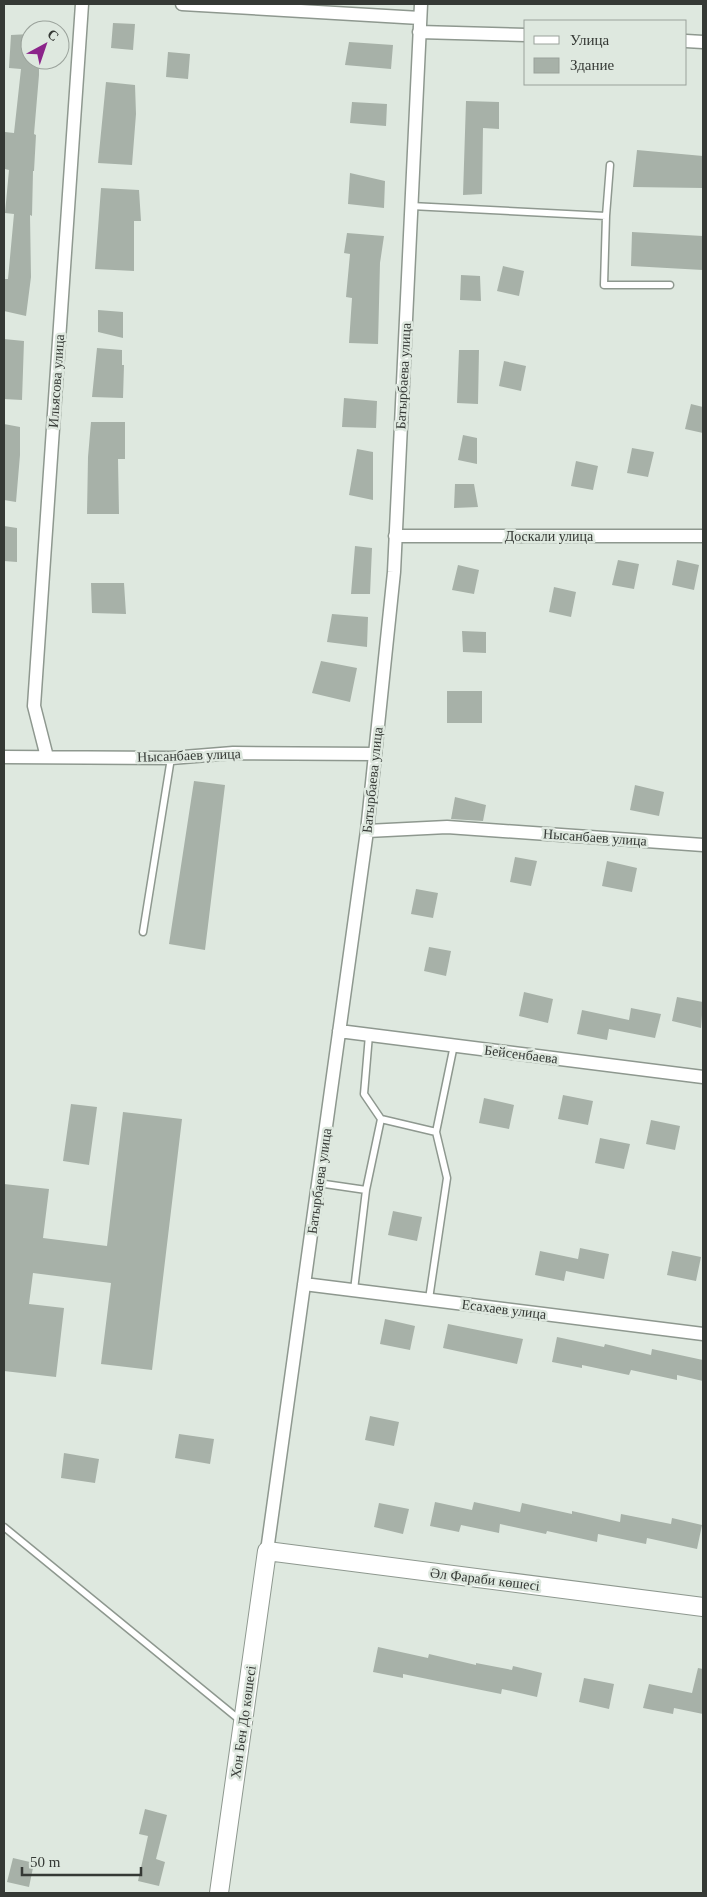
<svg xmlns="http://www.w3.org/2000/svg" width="707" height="1897" font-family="'Times New Roman',serif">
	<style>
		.building { fill: #a7b1a8 }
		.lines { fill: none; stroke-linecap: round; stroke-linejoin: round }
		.lane-casing { stroke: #8e988f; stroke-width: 9 }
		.street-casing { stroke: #8e988f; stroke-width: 15 }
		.secondary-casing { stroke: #8e988f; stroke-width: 20 }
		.lane { stroke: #fff; stroke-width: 6 }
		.street { stroke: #fff; stroke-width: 12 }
		.secondary { stroke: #fff; stroke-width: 18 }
		.labels { text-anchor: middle; stroke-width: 5; stroke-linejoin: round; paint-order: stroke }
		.street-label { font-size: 14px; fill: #353935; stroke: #dee8df }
	</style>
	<rect width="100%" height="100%" fill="#dee8df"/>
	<!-- building -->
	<path class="building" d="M 113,23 L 135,24 L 133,50 L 111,48 Z
		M 30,34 L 30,60 L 39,60 L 39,75 L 34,134 L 36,135 L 34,171 L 33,171 L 32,216 L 30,215 L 31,277 L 26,316 L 4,311 L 4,279 L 8,279 L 14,214 L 5,213 L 9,170 L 5,169 L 5,132 L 14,133 L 21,69 L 9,68 L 11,35 Z
		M 349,42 L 393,45 L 391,69 L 345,65 Z
		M 168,52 L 190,54 L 188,79 L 166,77 Z
		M 106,82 L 135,85 L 136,114 L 132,165 L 98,163 Z
		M 466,101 L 499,102 L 499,129 L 483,128 L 482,194 L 463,195 Z
		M 352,102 L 387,104 L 386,126 L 350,123 Z
		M 637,150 L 703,156 L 703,188 L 633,187 Z
		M 350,173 L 385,181 L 384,208 L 348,204 Z
		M 101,188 L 139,190 L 141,221 L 134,221 L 134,271 L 95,269 Z
		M 632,232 L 703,236 L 703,270 L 631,266 Z
		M 347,233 L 384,236 L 380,263 L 378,344 L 349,343 L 352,298 L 346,297 L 350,254 L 344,253 Z
		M 503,266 L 524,271 L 519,296 L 497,291 Z
		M 461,275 L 480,276 L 481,301 L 460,300 Z
		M 98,310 L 123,312 L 123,338 L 98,332 Z
		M 4,339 L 24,341 L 22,400 L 4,399 Z
		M 97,348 L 122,350 L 122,365 L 124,365 L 123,398 L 92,397 Z
		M 459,350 L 479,350 L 478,404 L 457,403 Z
		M 504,361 L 526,366 L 521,391 L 499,386 Z
		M 344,398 L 377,401 L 376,428 L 342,427 Z
		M 691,404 L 703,407 L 703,433 L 685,429 Z
		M 91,422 L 125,422 L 125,459 L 118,459 L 119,514 L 87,514 L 88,457 Z
		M 4,424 L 20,427 L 20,455 L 16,502 L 4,500 Z
		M 463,435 L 477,438 L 477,464 L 458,460 Z
		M 632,448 L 654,452 L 648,477 L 627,473 Z
		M 357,449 L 373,452 L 373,500 L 349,495 Z
		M 576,461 L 598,466 L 593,490 L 571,486 Z
		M 455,484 L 474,484 L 478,507 L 454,508 Z
		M 4,526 L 17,528 L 17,562 L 4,561 Z
		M 355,546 L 372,548 L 370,594 L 351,594 Z
		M 618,560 L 639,564 L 634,589 L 612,585 Z
		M 677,560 L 699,565 L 694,590 L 672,585 Z
		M 458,565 L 479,570 L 474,594 L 452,590 Z
		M 91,583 L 124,583 L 126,614 L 92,613 Z
		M 554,587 L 576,592 L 571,617 L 549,612 Z
		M 332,614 L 368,617 L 367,647 L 327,642 Z
		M 462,631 L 486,632 L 486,653 L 463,652 Z
		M 321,661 L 357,668 L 350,702 L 312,693 Z
		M 447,691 L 482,691 L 482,723 L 447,723 Z
		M 194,781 L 225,785 L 205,950 L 169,944 Z
		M 635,785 L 664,792 L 659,816 L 630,810 Z
		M 455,797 L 486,805 L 483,821 L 451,819 Z
		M 515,857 L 537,861 L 531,886 L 510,882 Z
		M 607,861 L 637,868 L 632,892 L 602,886 Z
		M 416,889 L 438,893 L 433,918 L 411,914 Z
		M 429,947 L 451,951 L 446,976 L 424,971 Z
		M 524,992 L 553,999 L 548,1023 L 519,1016 Z
		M 677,997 L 703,1002 L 701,1028 L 672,1021 Z
		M 631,1008 L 661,1014 L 655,1038 L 609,1029 L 607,1040 L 577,1034 L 582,1010 L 629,1020 Z
		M 563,1095 L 593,1101 L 588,1125 L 558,1119 Z
		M 484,1098 L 514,1105 L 509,1129 L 479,1123 Z
		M 71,1104 L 97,1107 L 89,1165 L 63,1161 Z
		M 123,1112 L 182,1119 L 152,1370 L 101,1364 L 111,1283 L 33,1273 L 29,1304 L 64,1308 L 56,1377 L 4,1371 L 4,1184 L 49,1189 L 43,1238 L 107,1246 Z
		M 651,1120 L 680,1126 L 675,1150 L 646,1144 Z
		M 600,1138 L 630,1144 L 624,1169 L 595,1163 Z
		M 393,1211 L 422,1217 L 417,1241 L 388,1235 Z
		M 580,1248 L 609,1254 L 604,1279 L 566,1271 L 564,1281 L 535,1275 L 540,1251 L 578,1259 Z
		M 672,1251 L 701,1257 L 696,1281 L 667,1275 Z
		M 385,1319 L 415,1326 L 410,1350 L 380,1344 Z
		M 448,1324 L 523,1339 L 517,1364 L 443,1348 Z
		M 557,1337 L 604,1347 L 605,1344 L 651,1355 L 652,1349 L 703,1360 L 703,1381 L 677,1375 L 677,1380 L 631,1370 L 629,1375 L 582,1365 L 582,1368 L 552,1362 Z
		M 370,1416 L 399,1422 L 394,1446 L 365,1440 Z
		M 179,1434 L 214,1439 L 210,1464 L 175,1458 Z
		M 64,1453 L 99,1459 L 95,1483 L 61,1478 Z
		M 435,1502 L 472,1510 L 474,1502 L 520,1512 L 522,1503 L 572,1514 L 572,1511 L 620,1522 L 621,1514 L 671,1524 L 672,1518 L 702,1525 L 697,1549 L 647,1538 L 646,1544 L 598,1534 L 597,1542 L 547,1531 L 546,1534 L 500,1524 L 499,1533 L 461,1525 L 459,1532 L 430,1526 Z
		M 379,1503 L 409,1509 L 403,1534 L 374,1527 Z
		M 378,1647 L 428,1658 L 429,1654 L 476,1665 L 476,1663 L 512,1670 L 513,1666 L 542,1673 L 537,1697 L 502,1689 L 501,1694 L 403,1674 L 403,1678 L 373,1672 Z
		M 698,1668 L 703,1669 L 703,1714 L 674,1708 L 673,1714 L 643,1708 L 649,1684 L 692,1693 Z
		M 584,1678 L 614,1684 L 609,1709 L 579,1702 Z
		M 145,1809 L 167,1815 L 156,1859 L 165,1862 L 159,1886 L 138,1881 L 148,1836 L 139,1834 Z
		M 13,1858 L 34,1863 L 29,1887 L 7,1882 Z"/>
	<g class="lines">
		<defs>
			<path id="lane" d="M 411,206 L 606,216 L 610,165
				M 606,216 L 604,285 L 670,285
				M 143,932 L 171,758
				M 381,1119 L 436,1132
				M 318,1183 L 366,1190
				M 354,1290 L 366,1190 L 381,1119 L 364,1094 L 369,1035
				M 429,1299 L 447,1178 L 436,1132 L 454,1045
				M 4,1527 L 241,1721"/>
			<path id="street" d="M 182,4 L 420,18
				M 419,32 L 526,35
				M 686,41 L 703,42
				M 395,536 L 703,536
				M 4,757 L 171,758 L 233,753 L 375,754
				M 47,757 L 34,706 L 82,4
				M 367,831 L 447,827 L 703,845
				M 339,1031 L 703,1077
				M 304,1284 L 703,1334
				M 267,1551 L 367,831 L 394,572 L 421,4"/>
			<path id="secondary" d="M 219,1893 L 267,1551 L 703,1607"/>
		</defs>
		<!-- lane casing -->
		<use href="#lane" class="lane-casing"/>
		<!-- street casing -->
		<use href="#street" class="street-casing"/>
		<!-- secondary casing -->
		<use href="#secondary" class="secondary-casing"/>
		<!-- lane -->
		<use href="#lane" class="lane"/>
		<!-- street -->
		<use href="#street" class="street"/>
		<!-- secondary -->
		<use href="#secondary" class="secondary"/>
	</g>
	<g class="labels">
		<!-- street labels -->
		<g class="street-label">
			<text transform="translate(403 376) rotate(-87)" y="5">Батырбаева улица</text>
			<text transform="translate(56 381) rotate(-86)" y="5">Ильясова улица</text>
			<text x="549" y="541">Доскали улица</text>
			<text transform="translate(189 755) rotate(-2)" y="5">Нысанбаев улица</text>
			<text transform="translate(372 780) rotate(-84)" y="5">Батырбаева улица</text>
			<text transform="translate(595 837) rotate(4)" y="5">Нысанбаев улица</text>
			<text transform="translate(521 1054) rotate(7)" y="5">Бейсенбаева</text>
			<text transform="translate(319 1181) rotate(-82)" y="5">Батырбаева улица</text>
			<text transform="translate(504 1309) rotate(7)" y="5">Есахаев улица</text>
			<text transform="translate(485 1579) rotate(7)" y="5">Әл Фараби көшесі</text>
			<text transform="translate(243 1722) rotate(-82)" y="5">Хон Бен До көшесі</text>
		</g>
	</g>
	<!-- border -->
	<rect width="707" height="1897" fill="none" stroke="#353935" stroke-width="10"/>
	<!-- legend -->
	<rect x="524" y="20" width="162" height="65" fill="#dee8df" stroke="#9aa29b"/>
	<rect x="534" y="36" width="25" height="8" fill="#ffffff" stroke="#9aa29b"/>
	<text x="570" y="45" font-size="15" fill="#353935">Улица</text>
	<rect x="534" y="58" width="25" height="15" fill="#a7b1a8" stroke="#9aa29b"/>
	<text x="570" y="70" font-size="15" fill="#353935">Здание</text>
	<!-- north arrow -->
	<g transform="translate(45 45) rotate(40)"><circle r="24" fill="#dee8df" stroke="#9aa29b"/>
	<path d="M0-4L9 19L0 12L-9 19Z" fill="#8b248a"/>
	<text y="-8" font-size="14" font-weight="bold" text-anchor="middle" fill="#353935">С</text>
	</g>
	<!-- scale -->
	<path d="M22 1867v8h119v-8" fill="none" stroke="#353935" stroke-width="2.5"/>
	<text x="30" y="1867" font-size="15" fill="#353935" stroke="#dee8df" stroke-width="4" paint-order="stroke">50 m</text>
</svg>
